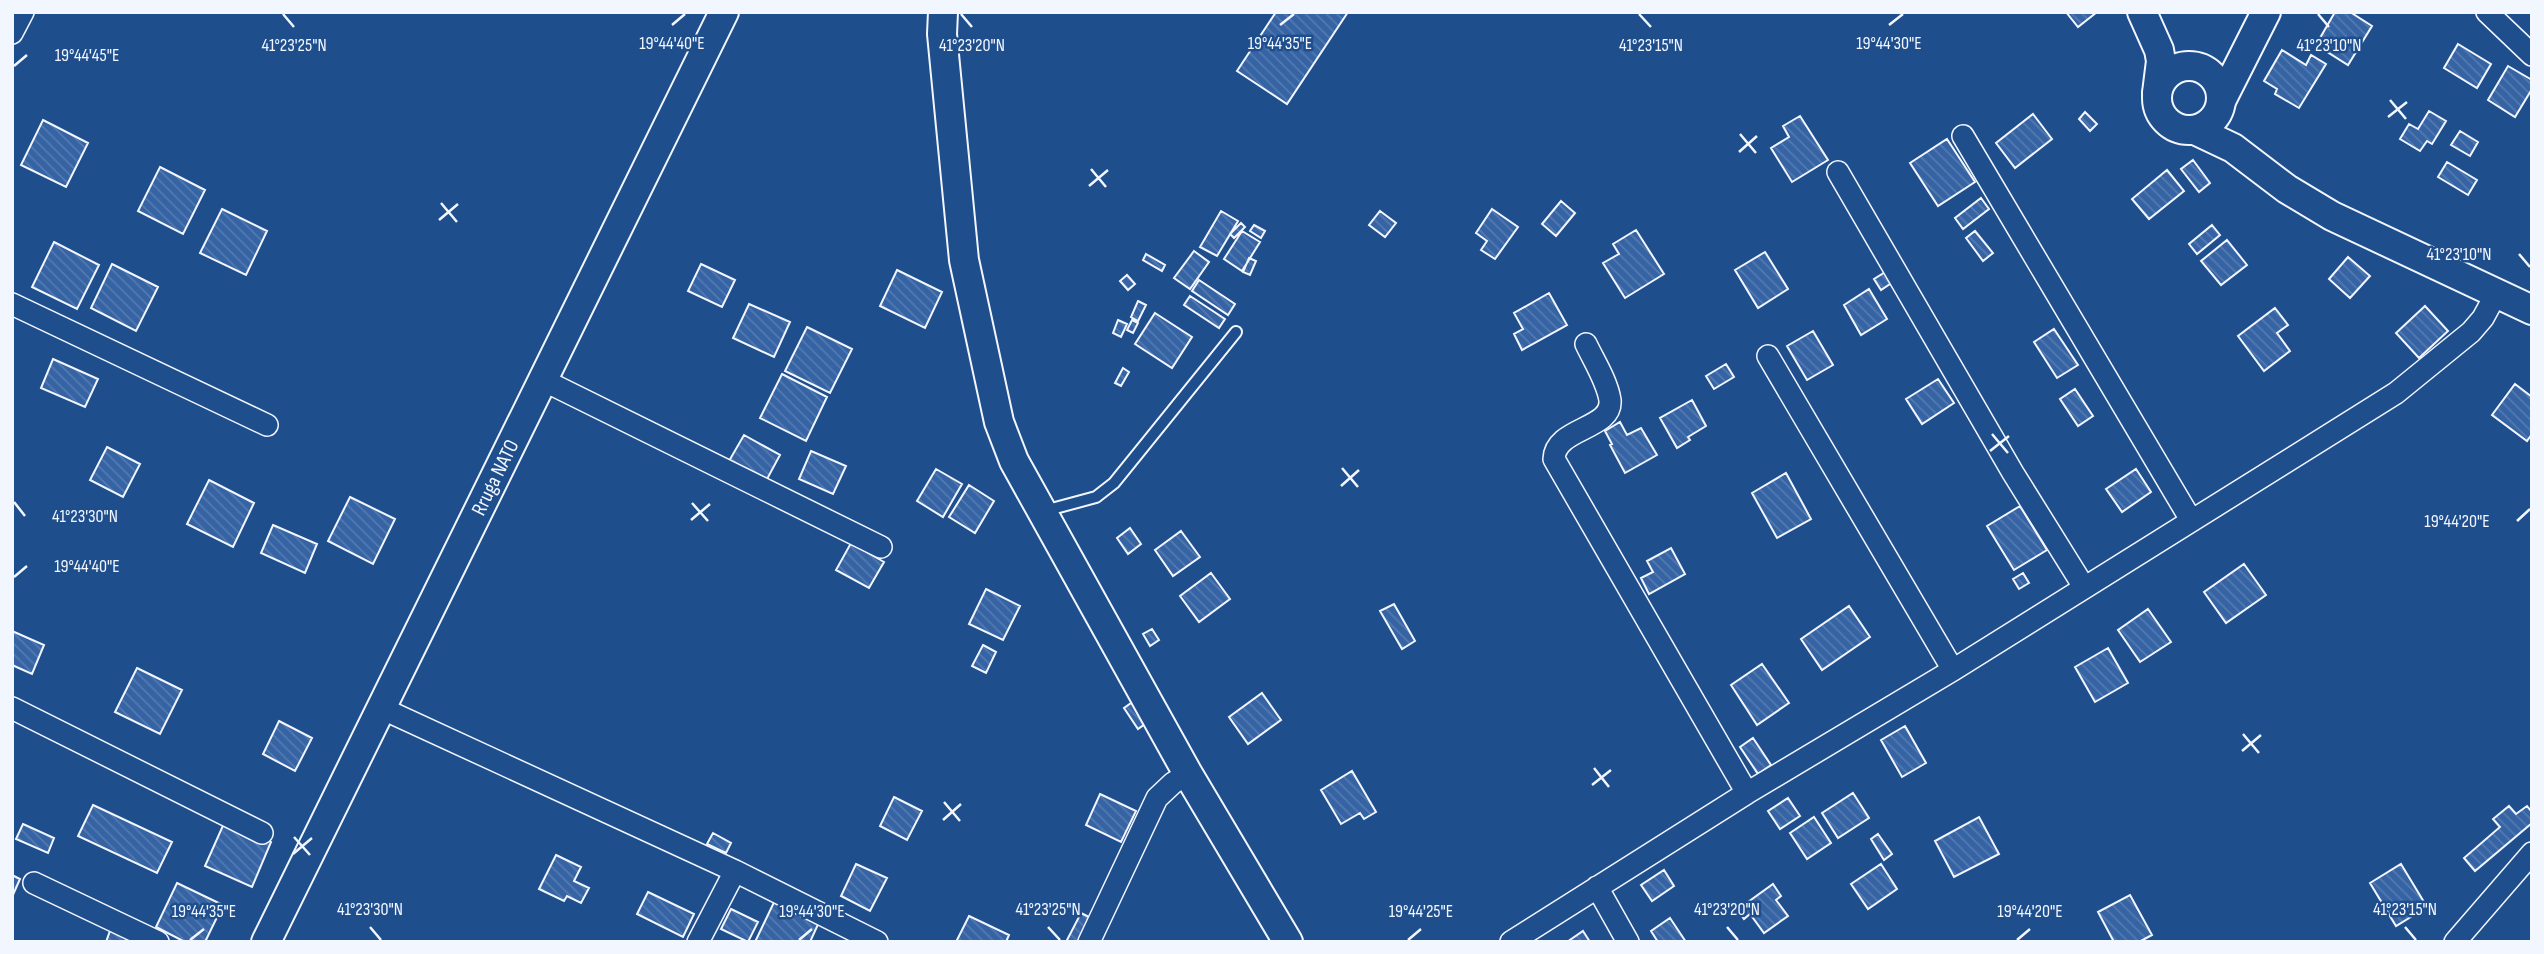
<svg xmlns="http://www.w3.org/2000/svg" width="2544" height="954" font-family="'Sofia Sans Condensed',sans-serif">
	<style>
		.building { fill: url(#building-back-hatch); stroke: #f2f6ff; stroke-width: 2 }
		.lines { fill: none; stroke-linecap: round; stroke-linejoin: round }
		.lane-casing { stroke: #f2f6ff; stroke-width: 14 }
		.street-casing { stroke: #f2f6ff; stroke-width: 24 }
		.secondary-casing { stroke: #f2f6ff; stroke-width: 32 }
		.lane { stroke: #1f4e8c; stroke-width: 10 }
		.street { stroke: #1f4e8c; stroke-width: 21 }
		.secondary { stroke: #1f4e8c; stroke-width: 28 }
		.ticks { fill: none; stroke: #f2f6ff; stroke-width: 2.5 }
		.labels { text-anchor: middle; stroke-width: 5; stroke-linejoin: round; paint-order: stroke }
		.street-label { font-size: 21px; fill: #f2f6ff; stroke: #1f4e8c }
		.ticks-label { font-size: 18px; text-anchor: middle; fill: #f2f6ff; stroke: #1f4e8c; stroke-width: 5; stroke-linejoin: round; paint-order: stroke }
	</style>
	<defs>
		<pattern id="building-back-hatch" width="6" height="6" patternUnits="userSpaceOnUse" patternTransform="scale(1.75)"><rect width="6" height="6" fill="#3563a3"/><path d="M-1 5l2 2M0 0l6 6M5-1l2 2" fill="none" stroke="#537ab1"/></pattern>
	</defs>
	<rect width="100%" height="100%" fill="#1f4e8c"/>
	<!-- building -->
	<path class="building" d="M 1276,12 L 1348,12 L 1287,104 L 1237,71 Z
		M 2066,12 L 2097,12 L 2078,27 Z
		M 2335,12 L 2350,12 L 2372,26 L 2348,65 L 2316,45 Z
		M 2458,44 L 2491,64 L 2477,88 L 2444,68 Z
		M 2282,50 L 2306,65 L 2311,55 L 2326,64 L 2299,108 L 2275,94 L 2277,89 L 2264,81 Z
		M 2508,66 L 2532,80 L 2532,89 L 2515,117 L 2488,100 Z
		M 2429,111 L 2446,121 L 2432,144 L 2427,141 L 2420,151 L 2400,139 L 2409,124 L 2418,129 Z
		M 2085,112 L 2097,124 L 2090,131 L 2079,119 Z
		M 2033,114 L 2052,139 L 2015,168 L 1996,143 Z
		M 1800,116 L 1828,160 L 1792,182 L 1771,148 L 1789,137 L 1783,126 Z
		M 43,120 L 88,143 L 66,187 L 21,165 Z
		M 2460,131 L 2478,142 L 2470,156 L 2451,145 Z
		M 1947,139 L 1975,182 L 1938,206 L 1910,163 Z
		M 2193,160 L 2210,183 L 2199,192 L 2181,169 Z
		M 2447,162 L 2477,180 L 2468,195 L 2438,177 Z
		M 160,167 L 205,190 L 183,234 L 138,211 Z
		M 2167,170 L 2184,191 L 2149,219 L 2132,199 Z
		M 1981,198 L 1989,209 L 1963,229 L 1955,218 Z
		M 1561,201 L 1575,213 L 1556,236 L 1542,224 Z
		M 222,209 L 267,231 L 246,275 L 200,253 Z
		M 1492,209 L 1518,227 L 1495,259 L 1481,250 L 1487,241 L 1476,233 Z
		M 1221,211 L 1238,221 L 1217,256 L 1200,247 Z
		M 1380,211 L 1396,223 L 1385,237 L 1369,225 Z
		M 1241,223 L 1245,227 L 1234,238 L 1230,234 Z
		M 1254,225 L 1265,231 L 1261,238 L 1250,231 Z
		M 2212,225 L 2220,235 L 2197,254 L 2189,244 Z
		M 1636,230 L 1664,274 L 1625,298 L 1603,263 L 1619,254 L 1613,244 Z
		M 1242,231 L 1260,242 L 1242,271 L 1224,259 Z
		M 1975,231 L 1993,253 L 1983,261 L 1966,238 Z
		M 2227,240 L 2247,265 L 2221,285 L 2201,261 Z
		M 54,242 L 99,265 L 77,309 L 32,287 Z
		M 1194,251 L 1209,262 L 1190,289 L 1174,278 Z
		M 1765,252 L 1788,289 L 1758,308 L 1735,270 Z
		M 1146,254 L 1165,265 L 1162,271 L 1143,260 Z
		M 2348,257 L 2370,276 L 2350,298 L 2329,279 Z
		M 1249,258 L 1256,261 L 1250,275 L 1243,272 Z
		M 112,264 L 158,287 L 136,331 L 91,308 Z
		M 701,264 L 735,280 L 722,307 L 688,291 Z
		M 897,270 L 942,292 L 925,328 L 880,306 Z
		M 1887,271 L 1893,282 L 1881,290 L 1874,279 Z
		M 1127,275 L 1135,284 L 1128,290 L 1120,281 Z
		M 1199,280 L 1235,304 L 1228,315 L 1192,291 Z
		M 1869,289 L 1887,319 L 1861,335 L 1844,305 Z
		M 1549,293 L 1567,325 L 1522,350 L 1514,334 L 1523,329 L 1514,313 Z
		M 1190,296 L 1225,319 L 1219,328 L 1184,305 Z
		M 1138,301 L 1146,305 L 1138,321 L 1131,317 Z
		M 749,304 L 790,322 L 774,357 L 733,338 Z
		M 2425,306 L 2448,331 L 2419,358 L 2396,333 Z
		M 2275,308 L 2288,325 L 2277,333 L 2290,351 L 2264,371 L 2238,336 Z
		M 1155,313 L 1192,337 L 1172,368 L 1135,344 Z
		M 1118,320 L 1127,324 L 1121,337 L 1113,333 Z
		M 1132,320 L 1138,323 L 1133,333 L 1127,330 Z
		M 807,327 L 852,349 L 830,393 L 785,371 Z
		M 2054,329 L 2078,365 L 2057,378 L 2034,342 Z
		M 1813,331 L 1833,365 L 1807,380 L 1787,346 Z
		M 53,359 L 98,379 L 85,407 L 41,388 Z
		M 1726,364 L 1734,377 L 1714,389 L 1706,376 Z
		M 1123,368 L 1129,372 L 1121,386 L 1115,383 Z
		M 782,374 L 827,397 L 806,441 L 760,418 Z
		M 1938,379 L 1954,403 L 1922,424 L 1906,399 Z
		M 2515,384 L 2532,397 L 2532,434 L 2527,441 L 2492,415 Z
		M 2075,389 L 2093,416 L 2078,426 L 2060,399 Z
		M 1692,400 L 1706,426 L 1688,437 L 1690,440 L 1677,448 L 1660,418 Z
		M 1620,422 L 1627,435 L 1641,428 L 1657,455 L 1625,473 L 1610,445 L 1612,444 L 1605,431 Z
		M 744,435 L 780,455 L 766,481 L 729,461 Z
		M 107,447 L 140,464 L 123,497 L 90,480 Z
		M 811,451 L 846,466 L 833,494 L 799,479 Z
		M 936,469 L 962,484 L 943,517 L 917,501 Z
		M 2136,469 L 2151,492 L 2122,512 L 2106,489 Z
		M 1786,473 L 1811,519 L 1777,538 L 1752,493 Z
		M 209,480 L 254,503 L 233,547 L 187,524 Z
		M 969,485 L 994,501 L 975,533 L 949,517 Z
		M 350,497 L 395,519 L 373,564 L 328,541 Z
		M 2020,506 L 2047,550 L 2014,570 L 1987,526 Z
		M 273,525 L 317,544 L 305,573 L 261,553 Z
		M 1130,528 L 1141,544 L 1128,554 L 1117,538 Z
		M 1181,531 L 1200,557 L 1173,576 L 1155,550 Z
		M 851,543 L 884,562 L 869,588 L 836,570 Z
		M 1671,548 L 1685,574 L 1649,594 L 1641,578 L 1653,572 L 1647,561 Z
		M 2244,564 L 2266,595 L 2226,623 L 2204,592 Z
		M 1211,573 L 1230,599 L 1199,622 L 1180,596 Z
		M 2023,573 L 2029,583 L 2019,589 L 2013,579 Z
		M 986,589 L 1020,606 L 1003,640 L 969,624 Z
		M 1394,604 L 1415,641 L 1402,649 L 1380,611 Z
		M 1849,606 L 1870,637 L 1822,670 L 1801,639 Z
		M 2148,609 L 2171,642 L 2140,662 L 2118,630 Z
		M 1152,629 L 1159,640 L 1150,646 L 1143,634 Z
		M 12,631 L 44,645 L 32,674 L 12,665 Z
		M 983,645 L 996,652 L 986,673 L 972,666 Z
		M 2108,648 L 2128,683 L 2095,702 L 2075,667 Z
		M 1762,664 L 1789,703 L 1757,725 L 1731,685 Z
		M 137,668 L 182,690 L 160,734 L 115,712 Z
		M 1262,693 L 1281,720 L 1248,744 L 1229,717 Z
		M 1141,696 L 1156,716 L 1138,729 L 1124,708 Z
		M 279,721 L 312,738 L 295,771 L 263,754 Z
		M 1905,726 L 1926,763 L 1902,777 L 1881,740 Z
		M 1753,738 L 1771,765 L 1758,774 L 1740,747 Z
		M 1352,771 L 1376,812 L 1364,819 L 1360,813 L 1341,824 L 1321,790 Z
		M 1853,793 L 1869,818 L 1838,838 L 1822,813 Z
		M 1100,794 L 1136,811 L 1121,842 L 1086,825 Z
		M 894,797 L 922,811 L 907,840 L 880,826 Z
		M 1788,798 L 1800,816 L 1780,829 L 1768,811 Z
		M 93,805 L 172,842 L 157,873 L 78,836 Z
		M 2509,806 L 2516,814 L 2527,806 L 2532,812 L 2532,823 L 2475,871 L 2464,858 L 2500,827 L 2493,819 Z
		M 1814,817 L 1831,843 L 1807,859 L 1790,833 Z
		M 1979,817 L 1999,854 L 1954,877 L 1935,841 Z
		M 225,821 L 271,842 L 252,887 L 205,866 Z
		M 23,824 L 54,838 L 48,853 L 16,839 Z
		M 713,833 L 731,843 L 726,853 L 707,844 Z
		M 1878,834 L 1892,854 L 1884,860 L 1871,839 Z
		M 556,855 L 581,867 L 574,881 L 589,888 L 581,903 L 567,896 L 564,901 L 539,889 Z
		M 856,864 L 887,878 L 870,911 L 841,896 Z
		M 1881,864 L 1897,889 L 1868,909 L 1851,884 Z
		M 2401,864 L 2427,907 L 2396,926 L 2370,883 Z
		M 1664,870 L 1674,886 L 1652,901 L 1641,885 Z
		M 12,875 L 20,879 L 12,897 Z
		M 177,883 L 223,905 L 205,942 L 185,942 L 156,927 Z
		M 1773,884 L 1781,896 L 1776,900 L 1788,916 L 1764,933 L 1750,914 L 1744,919 L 1737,910 Z
		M 648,892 L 694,914 L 683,937 L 637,914 Z
		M 2130,895 L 2152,935 L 2139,942 L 2114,942 L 2098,912 Z
		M 776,898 L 820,920 L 810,942 L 755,942 Z
		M 731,909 L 758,922 L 748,942 L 721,929 Z
		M 1081,913 L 1093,919 L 1082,942 L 1066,942 Z
		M 969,916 L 1009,935 L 1006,942 L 956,942 Z
		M 1670,918 L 1686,942 L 1658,942 L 1651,931 Z
		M 111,928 L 142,942 L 106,942 Z
		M 1583,931 L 1590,942 L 1567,942 Z"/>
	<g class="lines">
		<defs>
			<path id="lane" d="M 1044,511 L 1096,497 L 1114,483 L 1236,332"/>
			<path id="street" d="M 2487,12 L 2532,55
				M 12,33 L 23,12
				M 1963,136 L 2191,520
				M 1838,172 L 2013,473 L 2084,587
				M 12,304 L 267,425
				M 1586,344 C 1594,361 1607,381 1610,400 C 1613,430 1555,427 1554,459 L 1747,793
				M 1768,356 L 1953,670
				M 543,380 L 881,547
				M 12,708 L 262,833
				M 381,708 L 735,871 L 877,942
				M 34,883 L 158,942
				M 1597,887 L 1628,942
				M 698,942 L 735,871
				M 1089,942 L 1157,798 L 1173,783 L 1188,774
				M 1511,942 L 1747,793 L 1953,670 L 2396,393 L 2471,332 L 2483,318 L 2496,294
				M 2455,942 L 2532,853"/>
			<g id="secondary">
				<path d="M 943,12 L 942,34 L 964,260 L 999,422 L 1014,461 L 1188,774 L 1288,942"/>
				<path d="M 2142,12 L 2159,50 L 2161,61 L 2157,93"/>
				<circle cx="2189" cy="98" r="32"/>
				<path d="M 2221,101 L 2266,12"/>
				<path d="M 2195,130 L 2233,148 L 2287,189 L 2332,216 L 2532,310"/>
				<path id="s1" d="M 266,942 L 724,12"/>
			</g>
		</defs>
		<!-- lane casing -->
		<use href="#lane" class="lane-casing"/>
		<!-- street casing -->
		<use href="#street" class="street-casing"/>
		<!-- secondary casing -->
		<use href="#secondary" class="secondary-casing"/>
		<!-- lane -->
		<use href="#lane" class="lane"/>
		<!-- street -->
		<use href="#street" class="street"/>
		<!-- secondary -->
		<use href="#secondary" class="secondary"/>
	</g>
	<!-- ticks -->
	<path class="ticks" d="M 283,14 L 294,27M 961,14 L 972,27M 1639,14 L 1651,27M 2318,14 L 2329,27M 672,25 L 685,14M 1280,25 L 1294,14M 1889,25 L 1903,14M 14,66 L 27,55M 2390,100 L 2406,119M 2388,117 L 2407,102M 1740,134 L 1756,153M 1739,152 L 1757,136M 1091,169 L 1106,187M 1089,186 L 1108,170M 441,203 L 457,222M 439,220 L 458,204M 2519,254 L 2530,267M 1992,434 L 2008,453M 1990,451 L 2009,436M 1342,468 L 1358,487M 1341,486 L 1359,470M 14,502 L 25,516M 692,503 L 708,521M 691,520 L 710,504M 2517,521 L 2530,509M 14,577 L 27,566M 2243,734 L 2259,753M 2242,751 L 2261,735M 1594,768 L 1609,787M 1592,785 L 1611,770M 944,802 L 960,821M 943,820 L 961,804M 294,837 L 310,855M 293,854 L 312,838M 370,927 L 381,940M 1048,927 L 1060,940M 1727,927 L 1738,940M 2405,927 L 2416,940M 190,940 L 204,929M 799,940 L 812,929M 1408,940 L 1421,929M 2017,940 L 2030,929"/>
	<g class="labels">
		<!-- street labels -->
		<g class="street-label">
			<text dy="7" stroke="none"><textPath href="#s1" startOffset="518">Rruga NATO</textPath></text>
		</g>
	</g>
	<g class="ticks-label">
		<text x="672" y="49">19°44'40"E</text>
		<text x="1280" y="49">19°44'35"E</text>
		<text x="1889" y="49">19°44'30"E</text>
		<text x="294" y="51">41°23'25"N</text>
		<text x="972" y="51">41°23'20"N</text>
		<text x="1651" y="51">41°23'15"N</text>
		<text x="2329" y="51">41°23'10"N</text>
		<text x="87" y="61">19°44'45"E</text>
		<text x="2459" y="260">41°23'10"N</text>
		<text x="85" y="522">41°23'30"N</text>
		<text x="2457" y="527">19°44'20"E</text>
		<text x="87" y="572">19°44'40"E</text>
		<text x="370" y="915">41°23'30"N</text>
		<text x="1048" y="915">41°23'25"N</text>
		<text x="1727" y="915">41°23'20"N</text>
		<text x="2405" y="915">41°23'15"N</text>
		<text x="204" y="917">19°44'35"E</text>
		<text x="812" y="917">19°44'30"E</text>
		<text x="1421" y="917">19°44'25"E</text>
		<text x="2030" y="917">19°44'20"E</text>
	</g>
	<!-- border -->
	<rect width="2544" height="954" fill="none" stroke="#f2f6ff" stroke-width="28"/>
</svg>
